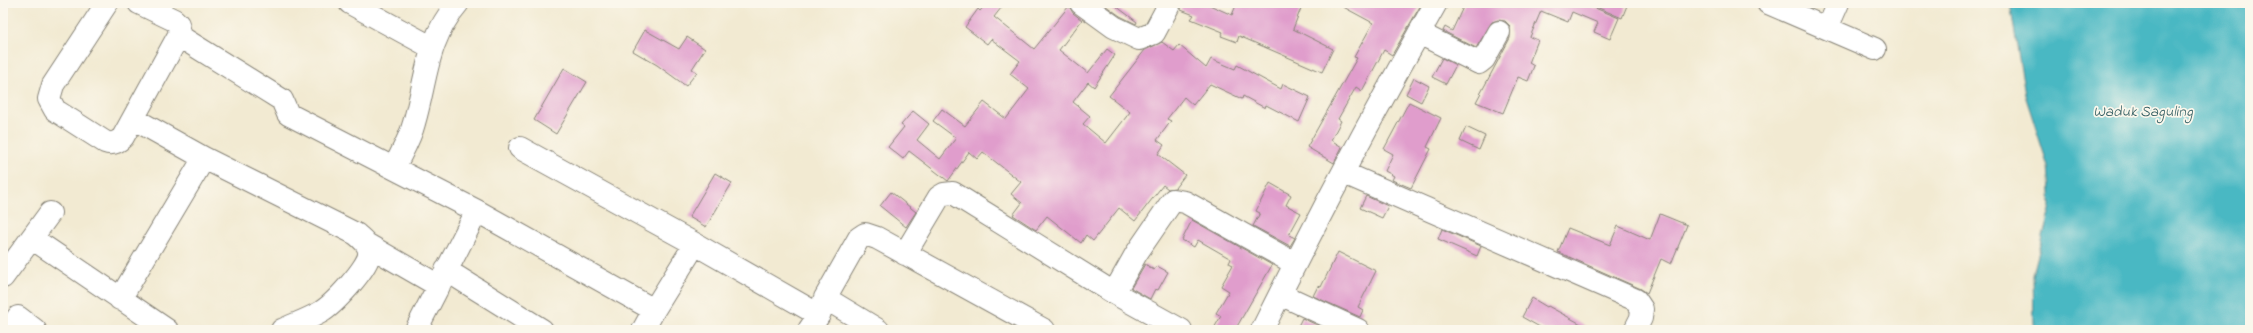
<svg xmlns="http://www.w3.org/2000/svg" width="2253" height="333" font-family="'Indie Flower',sans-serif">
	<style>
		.water { fill: #4ab8c3; stroke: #336a70 }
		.building { fill: #e09dcc }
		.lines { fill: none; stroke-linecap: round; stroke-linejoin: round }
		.minor-casing { stroke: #878377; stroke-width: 24 }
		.minor { stroke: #fff; stroke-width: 22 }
		.labels { text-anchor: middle; stroke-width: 3.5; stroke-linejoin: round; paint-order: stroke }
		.water-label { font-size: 15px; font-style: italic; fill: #2e5a5f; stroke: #fbf7ec }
	</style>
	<rect width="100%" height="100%" fill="#fbf7ec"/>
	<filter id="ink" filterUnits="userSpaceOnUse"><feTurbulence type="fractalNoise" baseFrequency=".025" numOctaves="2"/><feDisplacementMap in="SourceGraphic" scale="8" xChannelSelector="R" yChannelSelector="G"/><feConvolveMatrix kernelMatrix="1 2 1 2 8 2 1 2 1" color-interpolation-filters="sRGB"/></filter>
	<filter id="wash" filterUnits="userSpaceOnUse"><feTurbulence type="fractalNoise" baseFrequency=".012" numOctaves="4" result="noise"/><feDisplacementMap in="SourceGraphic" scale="16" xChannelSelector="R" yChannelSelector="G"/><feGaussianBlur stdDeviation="0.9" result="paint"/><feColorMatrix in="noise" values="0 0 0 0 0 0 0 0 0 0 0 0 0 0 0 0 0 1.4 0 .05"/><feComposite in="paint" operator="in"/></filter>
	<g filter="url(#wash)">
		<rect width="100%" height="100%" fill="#f2ead2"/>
		<!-- water -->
		<path class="water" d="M 2010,3 L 2250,3 L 2250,330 L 2037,330 L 2034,324 L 2033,275 L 2051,206 L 2048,166 L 2025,95 Z"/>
		<g id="blocks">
			<!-- building -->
			<path class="building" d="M 987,3 L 1005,3 L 994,17 L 1034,49 L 1069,6 L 1073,13 L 1082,20 L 1059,50 L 1088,73 L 1107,49 L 1115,55 L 1094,87 L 1088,82 L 1073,102 L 1090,116 L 1083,124 L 1106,143 L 1130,112 L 1109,96 L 1145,50 L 1162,42 L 1174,51 L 1179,45 L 1206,68 L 1211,59 L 1235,69 L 1237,65 L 1281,89 L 1283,84 L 1310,97 L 1299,122 L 1266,105 L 1265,108 L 1243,96 L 1242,99 L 1210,84 L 1193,105 L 1184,97 L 1167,119 L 1171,121 L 1157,140 L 1164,145 L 1158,154 L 1185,175 L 1175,188 L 1168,189 L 1163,185 L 1135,221 L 1119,208 L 1093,241 L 1086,235 L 1081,243 L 1047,216 L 1036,230 L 1013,215 L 1022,203 L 1011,194 L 1021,182 L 983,152 L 977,159 L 969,152 L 948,181 L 909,151 L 903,159 L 888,147 L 904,127 L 901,125 L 913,111 L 929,124 L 917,140 L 940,159 L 956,138 L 933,121 L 942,109 L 965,126 L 984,102 L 1006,119 L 1029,89 L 1010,74 L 1020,61 L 991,39 L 987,44 L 965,27 L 978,9 L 980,11 Z
				M 1102,3 L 1112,3 L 1137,22 L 1136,24 L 1120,16 Z
				M 1182,3 L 1205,3 L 1232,15 L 1237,3 L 1303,3 L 1293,29 L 1333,49 L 1322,72 L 1239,36 L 1237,42 L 1221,36 L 1223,32 L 1191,19 L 1194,15 L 1181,10 Z
				M 1336,3 L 1422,3 L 1392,55 L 1384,50 L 1362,91 L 1356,87 L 1338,119 L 1341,121 L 1331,140 L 1342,147 L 1334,163 L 1307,147 L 1357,58 L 1354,57 L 1373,23 Z
				M 1465,3 L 1583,3 L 1619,18 L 1610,39 L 1594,32 L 1598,23 L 1572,12 L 1568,22 L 1541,11 L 1530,37 L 1538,40 L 1529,63 L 1534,66 L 1528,81 L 1518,77 L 1503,113 L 1476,102 L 1510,38 L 1510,26 L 1505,21 L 1498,20 L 1492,22 L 1476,48 L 1443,31 L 1445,27 L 1452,31 Z
				M 1587,3 L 1628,3 L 1622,18 Z
				M 645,30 L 679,49 L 687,37 L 705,49 L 692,69 L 697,72 L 686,86 L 657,65 L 633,51 Z
				M 1442,58 L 1456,65 L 1446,84 L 1432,77 Z
				M 564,68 L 587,82 L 556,134 L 534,120 Z
				M 1414,78 L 1429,86 L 1421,102 L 1406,94 Z
				M 1409,102 L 1441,118 L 1427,147 L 1431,149 L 1411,188 L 1392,180 L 1394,176 L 1385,171 L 1393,154 L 1384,149 Z
				M 1466,127 L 1485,136 L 1479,150 L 1460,141 Z
				M 715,173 L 732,183 L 706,227 L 689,217 Z
				M 1270,183 L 1291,195 L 1286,205 L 1301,213 L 1289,235 L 1295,238 L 1290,246 L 1253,226 L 1260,213 L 1256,211 Z
				M 891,192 L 916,212 L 906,227 L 880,206 Z
				M 1366,196 L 1388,206 L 1382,218 L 1360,208 Z
				M 1660,214 L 1687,225 L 1671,264 L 1661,259 L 1647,293 L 1641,289 L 1558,252 L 1568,228 L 1610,245 L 1618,226 L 1650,240 Z
				M 1192,220 L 1272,265 L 1235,330 L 1213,330 L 1221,316 L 1216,313 L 1229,291 L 1221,286 L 1233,265 L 1229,263 L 1231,259 L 1198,240 L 1194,247 L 1182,240 Z
				M 1442,229 L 1481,246 L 1477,256 L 1438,239 Z
				M 1338,252 L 1376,271 L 1358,307 L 1363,310 L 1360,317 L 1313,296 L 1318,286 L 1321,287 Z
				M 1145,264 L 1154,270 L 1157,266 L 1168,272 L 1158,290 L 1155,289 L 1150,299 L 1131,288 Z
				M 1532,298 L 1547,307 L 1548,306 L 1592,330 L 1545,330 L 1522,317 Z
				M 1302,318 L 1328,330 L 1296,330 Z"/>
		</g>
	</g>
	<g filter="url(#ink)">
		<use href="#blocks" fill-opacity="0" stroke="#878377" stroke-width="1"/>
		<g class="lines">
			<defs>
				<path id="minor" d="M 107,3 L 53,85 L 49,99 L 55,110 L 105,142 C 113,145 118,142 123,137 L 180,33 L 178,24 L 174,20 L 139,3
					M 350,3 L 431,47
					M 1081,3 L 1114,27 L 1139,39 L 1154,33 L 1170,3
					M 1768,3 L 1875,49
					M 1827,28 L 1838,3
					M 1419,33 L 1479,63 L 1484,59 L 1499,32
					M 179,36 L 282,100 L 288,114 L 477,211 L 654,310 L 695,244
					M 134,119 L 204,158 L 356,234 C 362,239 370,245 369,254 C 369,267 333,305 321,312 C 309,319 295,324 282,330
					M 520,148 L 695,244 L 819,315
					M 394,168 C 401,153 410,139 414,123 C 427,79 426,40 458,3
					M 1344,173 L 1636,300 L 1642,309 L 1641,318 L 1635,330
					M 33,239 L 167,330
					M 368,245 L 439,286
					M 905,254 L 939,197 L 944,194 L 953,193 L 1114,293 L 1181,330
					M 446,270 L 542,330
					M 3,277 L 50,213
					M 1114,293 L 1136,254 L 1173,200 L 1185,202 L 1294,263
					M 1280,294 L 1358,330
					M 825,298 L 878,330
					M 120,299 L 204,158
					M 9,330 L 18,317 L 35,330
					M 416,330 L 477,211
					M 643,330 L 654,310
					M 809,330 L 819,315 L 825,298 L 859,238 L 865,234 L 877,238 L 1044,330
					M 1262,330 C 1317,219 1375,110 1436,3"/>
			</defs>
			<!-- minor casing -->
			<use href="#minor" class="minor-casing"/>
			<!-- minor -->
			<use href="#minor" class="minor"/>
		</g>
	</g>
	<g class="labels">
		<!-- water labels -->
		<g class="water-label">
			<text x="2143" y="116">Waduk Saguling</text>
		</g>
	</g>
	<!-- margin -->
	<rect width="2253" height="333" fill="none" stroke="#fbf7ec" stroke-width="16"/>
</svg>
